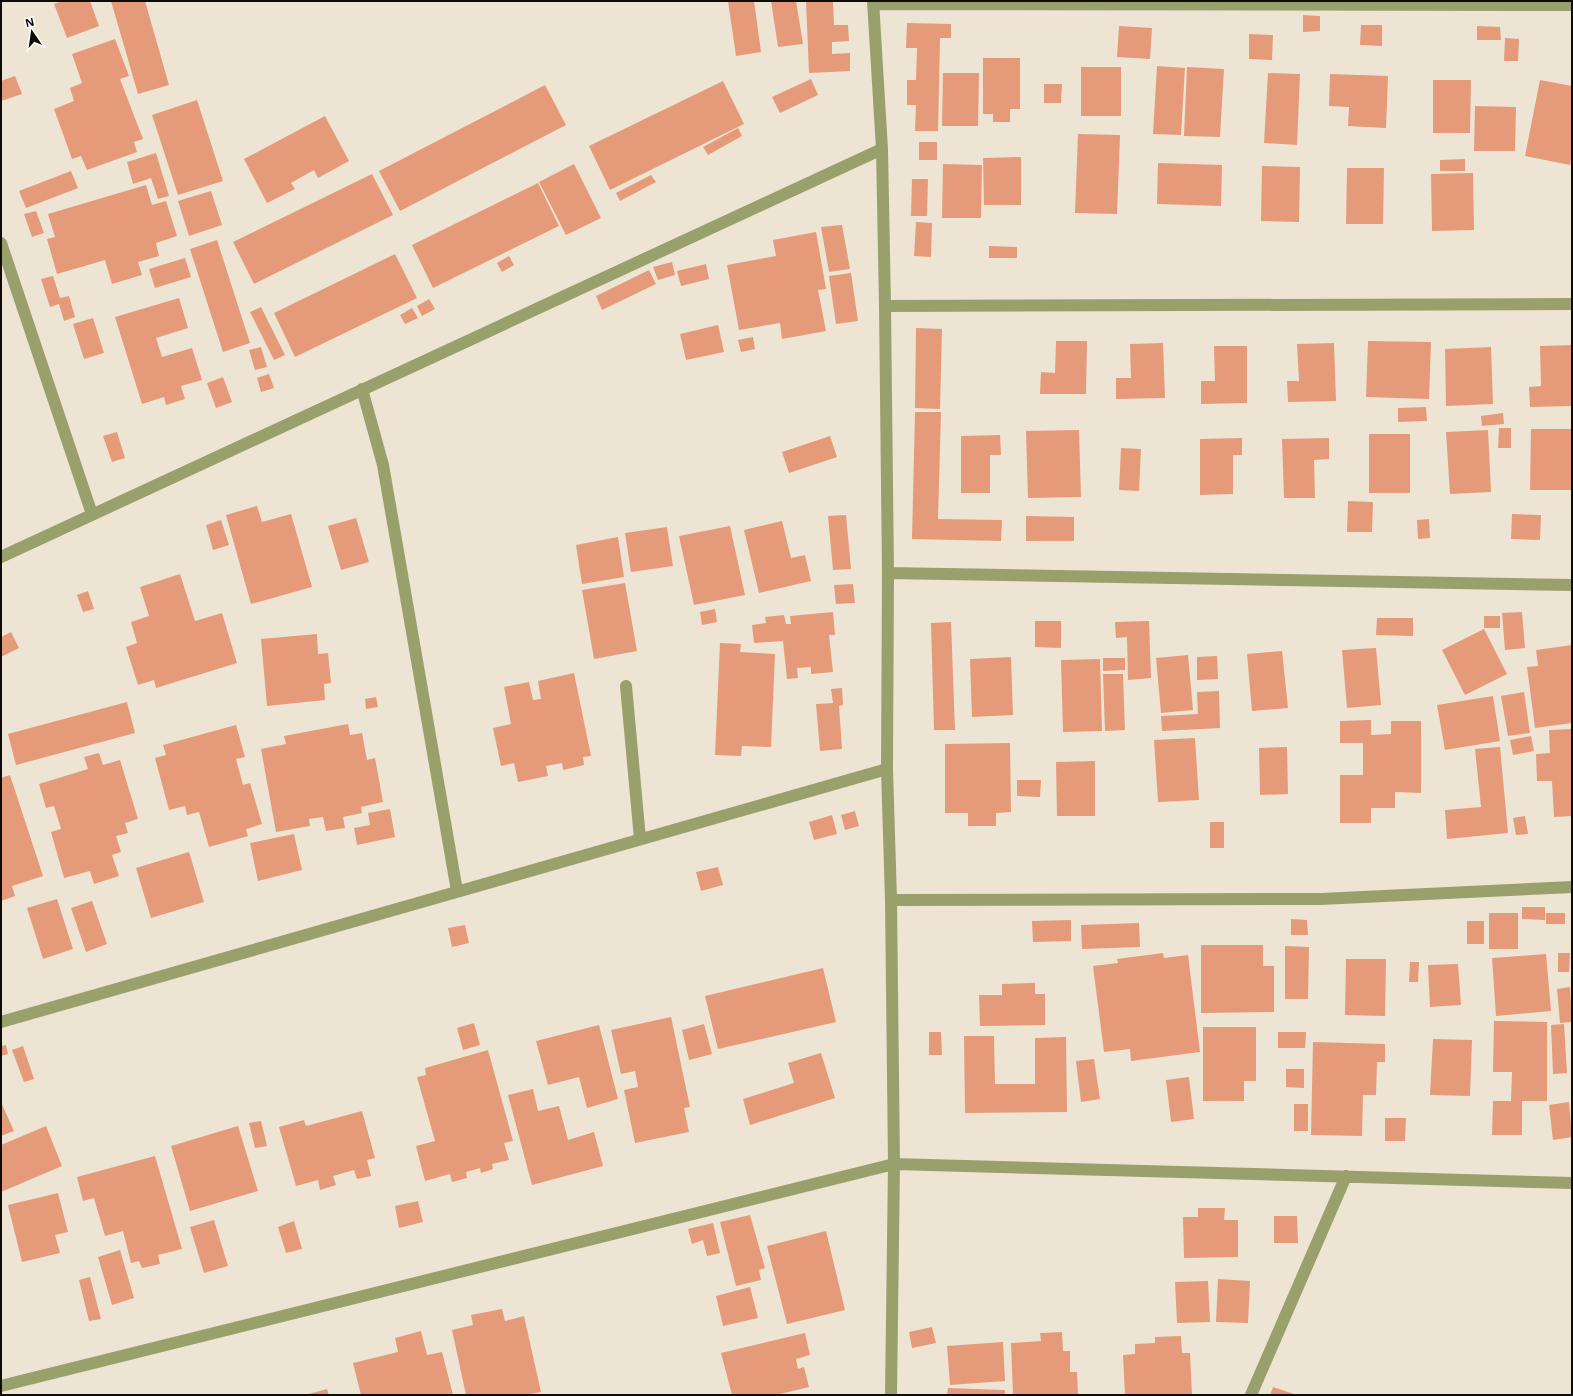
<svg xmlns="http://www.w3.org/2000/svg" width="1573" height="1396" font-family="'Open Sans',sans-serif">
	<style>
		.building { fill: #e59b7a }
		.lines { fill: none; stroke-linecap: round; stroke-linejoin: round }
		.street { stroke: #99a06c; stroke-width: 12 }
	</style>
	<rect width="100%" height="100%" fill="#eee4d4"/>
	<!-- building -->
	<path class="building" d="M 62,1 L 90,1 L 99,26 L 67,38 L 54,4 Z
		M 111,1 L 145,1 L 169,85 L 138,94 Z
		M 728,1 L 754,1 L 761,52 L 736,56 Z
		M 771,1 L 796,1 L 803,44 L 778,47 Z
		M 806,1 L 833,1 L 834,25 L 848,25 L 849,41 L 832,42 L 832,54 L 850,53 L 850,71 L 809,73 Z
		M 1303,15 L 1320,16 L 1320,31 L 1303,32 Z
		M 907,23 L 951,24 L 951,38 L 940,38 L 938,131 L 915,131 L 916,105 L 907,105 L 907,80 L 916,80 L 917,48 L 906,48 Z
		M 1361,25 L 1382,25 L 1382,46 L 1360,45 Z
		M 1119,26 L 1152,28 L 1150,59 L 1117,57 Z
		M 1477,26 L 1500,27 L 1501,40 L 1477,40 Z
		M 1249,34 L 1273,35 L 1272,60 L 1249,59 Z
		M 1505,38 L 1519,39 L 1518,61 L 1504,61 Z
		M 115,39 L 129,76 L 120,79 L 143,139 L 134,142 L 137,152 L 87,170 L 81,156 L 72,159 L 54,109 L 74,101 L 70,88 L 82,83 L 72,54 Z
		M 983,58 L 1020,58 L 1020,109 L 1010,109 L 1010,122 L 993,122 L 993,114 L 983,114 Z
		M 1157,66 L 1185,68 L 1181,135 L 1153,134 Z
		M 1081,67 L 1121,67 L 1121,116 L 1081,116 Z
		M 1187,67 L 1224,69 L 1220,137 L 1184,136 Z
		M 943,73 L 979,73 L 978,126 L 942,126 Z
		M 1268,73 L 1300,74 L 1297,145 L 1264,143 Z
		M 1330,74 L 1388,76 L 1386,128 L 1348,126 L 1349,107 L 1329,106 Z
		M 15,76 L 22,94 L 1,101 L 1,81 Z
		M 811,79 L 818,95 L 780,113 L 772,97 Z
		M 1433,80 L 1471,80 L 1470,133 L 1433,133 Z
		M 1540,80 L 1572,86 L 1572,156 L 1570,165 L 1525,156 Z
		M 723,81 L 744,124 L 610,190 L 589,146 Z
		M 1044,84 L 1062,84 L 1061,103 L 1044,103 Z
		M 545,85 L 566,125 L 400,211 L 379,171 Z
		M 197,100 L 223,181 L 178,195 L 152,115 Z
		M 1475,106 L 1516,107 L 1515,151 L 1474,151 Z
		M 325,116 L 349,161 L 318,178 L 314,170 L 291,183 L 295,189 L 267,203 L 244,159 Z
		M 738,128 L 742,136 L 708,155 L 703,147 Z
		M 1078,134 L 1120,135 L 1117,214 L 1075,213 Z
		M 919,142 L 937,142 L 937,160 L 919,160 Z
		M 156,153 L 169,196 L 158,199 L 151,178 L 133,184 L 127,162 Z
		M 1021,157 L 1021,205 L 984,205 L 983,158 Z
		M 1465,159 L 1465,171 L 1440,171 L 1440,160 Z
		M 1158,163 L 1222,165 L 1221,206 L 1157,204 Z
		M 574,164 L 601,218 L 566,235 L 539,182 Z
		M 943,164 L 982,165 L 981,218 L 942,218 Z
		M 1262,166 L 1300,167 L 1299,222 L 1261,221 Z
		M 1347,168 L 1384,168 L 1383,224 L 1346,224 Z
		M 71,171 L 78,188 L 26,208 L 19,191 Z
		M 1473,173 L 1474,230 L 1432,231 L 1431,174 Z
		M 372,174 L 393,215 L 254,284 L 233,242 Z
		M 651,175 L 656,182 L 620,201 L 616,193 Z
		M 912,179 L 928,179 L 927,216 L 911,216 Z
		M 538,183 L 559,226 L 433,288 L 412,245 Z
		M 146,185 L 152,205 L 166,201 L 177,236 L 156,243 L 159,256 L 138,262 L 142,275 L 112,284 L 105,260 L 57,274 L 47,239 L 55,237 L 48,214 Z
		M 211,191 L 222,225 L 189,236 L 178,201 Z
		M 36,211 L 44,233 L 32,237 L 24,214 Z
		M 916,222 L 932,223 L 931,257 L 914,256 Z
		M 842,225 L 850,269 L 829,272 L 821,227 Z
		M 816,232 L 826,289 L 818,290 L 826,331 L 782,339 L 780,323 L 739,330 L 727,265 L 776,256 L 773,240 Z
		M 217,240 L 250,343 L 223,352 L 190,249 Z
		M 989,246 L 1017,247 L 1017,258 L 989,258 Z
		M 395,254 L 417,298 L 295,357 L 274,313 Z
		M 509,256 L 514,265 L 502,272 L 497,263 Z
		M 185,258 L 191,277 L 155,288 L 149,269 Z
		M 672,262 L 675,275 L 658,280 L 653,267 Z
		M 706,264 L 709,279 L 681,286 L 677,271 Z
		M 649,270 L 656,284 L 602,310 L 596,296 Z
		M 851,273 L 858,321 L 836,324 L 829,276 Z
		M 53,276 L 60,298 L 69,296 L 75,317 L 64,321 L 59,304 L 50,307 L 41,279 Z
		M 179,298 L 188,328 L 156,338 L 162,357 L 192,348 L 202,380 L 181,386 L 185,399 L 166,405 L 164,397 L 142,404 L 115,317 Z
		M 429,299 L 435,309 L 422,316 L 417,306 Z
		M 261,307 L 285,355 L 274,360 L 250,312 Z
		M 412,308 L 418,318 L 405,324 L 400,315 Z
		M 93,318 L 104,353 L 84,359 L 73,324 Z
		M 718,325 L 724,352 L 686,360 L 680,334 Z
		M 916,328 L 942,329 L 940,409 L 915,408 Z
		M 753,337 L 755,349 L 741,352 L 738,340 Z
		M 1056,341 L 1087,341 L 1086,394 L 1040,394 L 1041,372 L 1055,373 Z
		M 1368,341 L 1431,342 L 1429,399 L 1366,397 Z
		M 1163,343 L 1165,398 L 1116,399 L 1116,378 L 1131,378 L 1130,344 Z
		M 1334,343 L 1336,401 L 1288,402 L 1287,381 L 1299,381 L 1297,344 Z
		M 1572,345 L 1572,406 L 1530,407 L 1529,387 L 1541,386 L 1540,346 Z
		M 1214,346 L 1247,346 L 1247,403 L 1201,404 L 1201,381 L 1215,381 Z
		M 261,347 L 267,367 L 255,370 L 249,350 Z
		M 1491,347 L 1493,404 L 1446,406 L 1445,349 Z
		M 269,374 L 274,388 L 261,392 L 257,378 Z
		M 223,377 L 232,402 L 216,408 L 207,383 Z
		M 1426,407 L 1427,421 L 1398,422 L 1398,408 Z
		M 915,412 L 941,412 L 938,519 L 1002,520 L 1001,541 L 912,539 Z
		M 1503,413 L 1504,424 L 1482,426 L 1481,416 Z
		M 1499,428 L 1511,428 L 1511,448 L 1498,448 Z
		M 1531,429 L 1572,429 L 1572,490 L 1530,490 Z
		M 1079,430 L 1081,497 L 1028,498 L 1026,431 Z
		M 1488,430 L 1491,492 L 1450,494 L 1446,432 Z
		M 117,432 L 125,458 L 112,462 L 103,436 Z
		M 1369,434 L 1410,434 L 1410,493 L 1369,493 Z
		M 1000,435 L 1001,455 L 990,455 L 990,493 L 961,493 L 961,436 Z
		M 830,436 L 837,457 L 789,473 L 782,452 Z
		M 1242,438 L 1242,455 L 1233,455 L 1233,494 L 1200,495 L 1200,439 Z
		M 1329,438 L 1329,459 L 1314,460 L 1315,498 L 1284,498 L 1282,439 Z
		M 1121,448 L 1141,449 L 1139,491 L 1119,490 Z
		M 1348,501 L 1373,502 L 1372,532 L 1347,532 Z
		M 257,506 L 262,522 L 291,514 L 312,587 L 251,604 L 226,515 Z
		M 1512,514 L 1541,515 L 1540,540 L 1511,539 Z
		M 846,515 L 851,569 L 833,570 L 828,516 Z
		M 1026,516 L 1074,517 L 1074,541 L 1026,541 Z
		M 356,518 L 369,562 L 341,570 L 328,526 Z
		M 1429,519 L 1430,538 L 1418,539 L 1417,520 Z
		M 221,520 L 229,545 L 213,550 L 206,525 Z
		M 782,521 L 791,558 L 805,555 L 811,581 L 759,593 L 744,530 Z
		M 730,526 L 745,595 L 694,605 L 679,536 Z
		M 667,527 L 673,566 L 631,572 L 625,533 Z
		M 618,537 L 624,577 L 582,584 L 576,545 Z
		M 180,574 L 195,621 L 222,613 L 237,663 L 156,688 L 154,680 L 138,685 L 126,647 L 137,643 L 131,622 L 149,616 L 140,587 Z
		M 625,583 L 637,651 L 594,659 L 582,590 Z
		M 853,584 L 855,603 L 836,604 L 834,585 Z
		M 88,591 L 94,609 L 83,612 L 77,595 Z
		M 715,609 L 717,622 L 702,625 L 700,612 Z
		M 833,612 L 835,635 L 829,635 L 833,672 L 811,674 L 811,667 L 797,668 L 798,678 L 787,679 L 783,641 L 754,643 L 752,625 L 766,623 L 765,617 L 784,615 L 786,624 L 791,624 L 790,616 Z
		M 1522,612 L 1525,648 L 1505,650 L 1502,613 Z
		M 1484,616 L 1500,616 L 1500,628 L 1484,628 Z
		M 1377,618 L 1413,618 L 1413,636 L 1376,635 Z
		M 1035,621 L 1061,621 L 1061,648 L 1035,647 Z
		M 1149,621 L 1151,678 L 1128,680 L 1127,637 L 1116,638 L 1115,622 Z
		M 951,622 L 955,730 L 934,730 L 931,623 Z
		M 1484,629 L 1507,674 L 1465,695 L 1442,650 Z
		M 11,632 L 19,648 L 1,657 L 1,637 Z
		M 317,634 L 318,654 L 328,653 L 331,683 L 324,684 L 325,700 L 267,706 L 261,639 Z
		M 720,643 L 741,644 L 740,652 L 775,654 L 771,747 L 742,746 L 741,756 L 715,755 Z
		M 1572,645 L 1572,723 L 1535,728 L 1527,667 L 1538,666 L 1536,650 Z
		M 1376,648 L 1381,705 L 1347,708 L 1342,650 Z
		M 1282,651 L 1288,708 L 1252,711 L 1247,654 Z
		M 1188,655 L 1193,710 L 1161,713 L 1156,658 Z
		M 1217,656 L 1218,679 L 1197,680 L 1197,657 Z
		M 1011,657 L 1013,715 L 972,717 L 970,659 Z
		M 1103,658 L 1125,658 L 1125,670 L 1103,671 Z
		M 1100,659 L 1102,731 L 1063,732 L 1061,660 Z
		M 574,673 L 591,756 L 583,757 L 584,765 L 563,770 L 562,763 L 546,766 L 548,776 L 518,782 L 514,763 L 501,766 L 493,728 L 511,724 L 504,687 L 529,682 L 533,700 L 541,699 L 538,681 Z
		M 1103,674 L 1123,674 L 1125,730 L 1105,731 Z
		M 842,688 L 843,705 L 839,706 L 842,749 L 820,751 L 816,704 L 833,703 L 831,689 Z
		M 1219,691 L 1220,728 L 1162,731 L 1161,716 L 1198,714 L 1197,692 Z
		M 1524,692 L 1530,733 L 1508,736 L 1501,696 Z
		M 1493,696 L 1500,741 L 1445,750 L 1437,705 Z
		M 376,697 L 378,707 L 366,709 L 365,699 Z
		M 127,702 L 135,733 L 16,765 L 8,734 Z
		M 1371,720 L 1371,735 L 1391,734 L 1391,721 L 1421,721 L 1421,793 L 1395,792 L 1395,808 L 1371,808 L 1371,823 L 1340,823 L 1340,775 L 1363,775 L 1363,743 L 1340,743 L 1340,721 Z
		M 348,724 L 350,735 L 362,733 L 367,760 L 375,758 L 383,802 L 361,807 L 362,813 L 343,817 L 345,828 L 326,831 L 323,817 L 309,819 L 310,826 L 276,832 L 261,749 L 286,744 L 284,736 Z
		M 236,725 L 245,757 L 236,759 L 243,785 L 250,783 L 262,824 L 246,829 L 248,836 L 209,847 L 199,812 L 187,815 L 185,806 L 169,810 L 155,758 L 166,755 L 163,745 Z
		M 1572,729 L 1572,816 L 1554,817 L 1552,781 L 1537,781 L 1536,754 L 1550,753 L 1549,730 Z
		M 1531,736 L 1534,751 L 1513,755 L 1510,740 Z
		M 1195,738 L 1199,800 L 1158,802 L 1154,740 Z
		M 1010,743 L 1011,812 L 996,813 L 996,826 L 968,826 L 968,813 L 945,813 L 945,744 Z
		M 1287,747 L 1288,794 L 1260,795 L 1259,748 Z
		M 1500,747 L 1508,833 L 1447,839 L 1445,810 L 1481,807 L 1475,749 Z
		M 99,753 L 103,765 L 120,760 L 138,819 L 125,823 L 128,833 L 116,836 L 121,852 L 112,855 L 119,876 L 94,884 L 90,871 L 64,878 L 51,832 L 61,829 L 54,806 L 46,808 L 39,784 L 88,769 L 84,757 Z
		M 1095,761 L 1095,816 L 1057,816 L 1056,762 Z
		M 10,775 L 43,876 L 12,886 L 15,896 L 1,901 L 1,778 Z
		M 1017,780 L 1041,780 L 1040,797 L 1017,796 Z
		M 390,809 L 395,837 L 357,845 L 354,828 L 370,825 L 368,813 Z
		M 855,811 L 859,826 L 845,830 L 841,815 Z
		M 832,815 L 837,834 L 814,840 L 809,822 Z
		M 1525,816 L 1528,834 L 1516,835 L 1513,818 Z
		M 1210,822 L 1224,822 L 1224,848 L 1210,848 Z
		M 294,834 L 302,870 L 258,881 L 250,843 Z
		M 189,852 L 204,902 L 151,918 L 136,868 Z
		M 718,867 L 723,885 L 701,891 L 696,872 Z
		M 57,899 L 73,949 L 43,959 L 27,908 Z
		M 92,901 L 107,944 L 86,952 L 71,908 Z
		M 1522,907 L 1545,907 L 1545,920 L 1522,919 Z
		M 1489,913 L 1518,913 L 1518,949 L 1489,949 Z
		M 1546,913 L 1565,913 L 1565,924 L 1546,924 Z
		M 1291,919 L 1307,920 L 1308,935 L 1291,935 Z
		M 1071,920 L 1071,941 L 1033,942 L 1032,921 Z
		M 1467,921 L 1484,921 L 1484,944 L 1467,944 Z
		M 1139,923 L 1140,947 L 1082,949 L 1081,925 Z
		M 465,925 L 469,943 L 452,947 L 448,928 Z
		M 1201,945 L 1263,945 L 1263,966 L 1274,966 L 1274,1012 L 1201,1013 Z
		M 1285,946 L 1309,947 L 1308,999 L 1285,999 Z
		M 1163,953 L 1164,958 L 1188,955 L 1200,1052 L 1131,1061 L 1130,1049 L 1104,1052 L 1093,966 L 1118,963 L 1117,959 Z
		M 1558,953 L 1570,953 L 1569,972 L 1558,972 Z
		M 1546,954 L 1551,1011 L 1496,1016 L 1492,958 Z
		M 1346,959 L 1386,959 L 1385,1016 L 1345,1015 Z
		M 1410,962 L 1419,962 L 1418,982 L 1409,982 Z
		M 1458,964 L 1461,1005 L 1430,1007 L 1428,965 Z
		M 823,968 L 836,1022 L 718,1049 L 705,996 Z
		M 1035,983 L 1035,994 L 1045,994 L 1045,1025 L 980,1026 L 979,995 L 1002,995 L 1002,984 Z
		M 1570,987 L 1572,1022 L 1560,1023 L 1557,989 Z
		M 671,1017 L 690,1107 L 684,1108 L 689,1132 L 635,1143 L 624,1090 L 638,1087 L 635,1071 L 621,1074 L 611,1030 Z
		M 1494,1021 L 1547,1022 L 1547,1101 L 1517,1101 L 1522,1101 L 1522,1135 L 1492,1135 L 1493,1101 L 1511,1101 L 1512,1072 L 1493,1072 Z
		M 474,1023 L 480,1045 L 463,1050 L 457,1028 Z
		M 704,1024 L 712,1054 L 689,1060 L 682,1030 Z
		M 1564,1024 L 1567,1073 L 1553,1074 L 1551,1025 Z
		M 599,1025 L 618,1099 L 587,1108 L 579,1077 L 548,1085 L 536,1041 Z
		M 1203,1027 L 1256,1027 L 1256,1081 L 1244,1081 L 1244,1101 L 1203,1101 Z
		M 929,1032 L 941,1032 L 942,1055 L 929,1055 Z
		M 1278,1032 L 1306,1032 L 1305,1048 L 1278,1048 Z
		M 964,1036 L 994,1036 L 995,1084 L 1035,1084 L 1035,1038 L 1066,1037 L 1067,1112 L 965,1113 Z
		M 1433,1039 L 1472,1040 L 1470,1096 L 1430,1095 Z
		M 1313,1042 L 1385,1044 L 1385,1062 L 1377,1062 L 1376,1095 L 1363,1095 L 1362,1136 L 1311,1135 Z
		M 6,1045 L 8,1054 L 1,1056 L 1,1046 Z
		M 23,1046 L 34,1079 L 24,1082 L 12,1050 Z
		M 488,1050 L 513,1141 L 504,1143 L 509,1160 L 492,1164 L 493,1169 L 481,1173 L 480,1168 L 466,1172 L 467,1178 L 452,1182 L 450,1174 L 425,1181 L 416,1146 L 435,1141 L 417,1077 L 426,1075 L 425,1068 Z
		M 821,1053 L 835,1098 L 750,1125 L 743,1099 L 794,1083 L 788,1063 Z
		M 1094,1059 L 1100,1099 L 1081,1102 L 1076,1061 Z
		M 1286,1069 L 1304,1069 L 1304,1088 L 1286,1087 Z
		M 1189,1077 L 1194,1119 L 1171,1122 L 1166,1080 Z
		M 533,1089 L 538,1111 L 559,1106 L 568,1140 L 594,1132 L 603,1166 L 532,1185 L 508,1095 Z
		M 1,1102 L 14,1131 L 1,1136 Z
		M 1569,1102 L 1572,1137 L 1553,1140 L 1549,1105 Z
		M 1294,1104 L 1308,1104 L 1308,1131 L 1294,1131 Z
		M 362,1111 L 375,1158 L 367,1160 L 371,1176 L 357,1179 L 354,1170 L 333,1176 L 336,1185 L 320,1190 L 318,1180 L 296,1186 L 279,1127 L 304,1120 L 306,1126 Z
		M 1385,1118 L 1406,1118 L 1405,1141 L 1385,1141 Z
		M 261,1121 L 267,1146 L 255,1148 L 249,1123 Z
		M 46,1126 L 62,1166 L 1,1192 L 1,1145 Z
		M 238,1126 L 258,1191 L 190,1211 L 171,1146 Z
		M 155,1156 L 182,1249 L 158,1255 L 160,1264 L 142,1268 L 139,1261 L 131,1263 L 123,1231 L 105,1236 L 94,1198 L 83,1201 L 77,1177 Z
		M 58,1193 L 68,1232 L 55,1235 L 60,1253 L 22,1262 L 8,1205 Z
		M 418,1201 L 423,1222 L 399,1228 L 395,1206 Z
		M 1198,1208 L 1225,1208 L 1224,1220 L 1238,1220 L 1238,1257 L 1184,1258 L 1183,1217 L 1198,1217 Z
		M 750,1215 L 765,1268 L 759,1270 L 761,1280 L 736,1286 L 720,1222 Z
		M 1274,1216 L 1297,1216 L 1298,1243 L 1274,1243 Z
		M 214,1220 L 228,1266 L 204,1273 L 190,1227 Z
		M 294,1221 L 302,1249 L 286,1253 L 278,1227 Z
		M 713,1223 L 720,1253 L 707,1256 L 703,1240 L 692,1244 L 688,1229 Z
		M 826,1231 L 845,1310 L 787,1324 L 767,1246 Z
		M 120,1250 L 134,1298 L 112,1305 L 98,1257 Z
		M 90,1277 L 101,1319 L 89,1321 L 79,1280 Z
		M 1218,1279 L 1250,1281 L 1248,1323 L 1216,1322 Z
		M 1208,1281 L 1210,1322 L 1177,1323 L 1175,1282 Z
		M 750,1287 L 758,1318 L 723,1326 L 716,1296 Z
		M 502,1309 L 505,1321 L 524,1316 L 541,1392 L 527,1395 L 466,1395 L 452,1330 L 473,1325 L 471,1315 Z
		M 932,1327 L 936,1343 L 912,1348 L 909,1332 Z
		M 421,1331 L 427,1355 L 442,1352 L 453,1395 L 361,1395 L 353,1363 L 398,1352 L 395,1338 Z
		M 1062,1332 L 1063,1351 L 1070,1351 L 1070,1372 L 1077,1372 L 1078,1395 L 1013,1395 L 1011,1343 L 1041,1341 L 1040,1333 Z
		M 805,1333 L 810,1355 L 796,1359 L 798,1369 L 804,1367 L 809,1387 L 776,1395 L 732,1395 L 721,1353 Z
		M 1181,1336 L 1182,1353 L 1190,1353 L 1192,1395 L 1125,1395 L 1123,1355 L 1135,1354 L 1135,1344 L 1155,1343 L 1155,1337 Z
		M 1003,1342 L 1005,1381 L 950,1385 L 947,1346 Z
		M 1273,1387 L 1297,1395 L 1270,1395 Z
		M 948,1388 L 1005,1390 L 1005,1395 L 947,1395 Z
		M 327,1389 L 329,1395 L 305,1395 Z"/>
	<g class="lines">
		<!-- street -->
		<path class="street" d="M 873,1 L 882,149 L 885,306 L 888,573 L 887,769 L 891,900 L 894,1164 L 891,1395
			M 873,4 L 1572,5
			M 1,243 L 92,514
			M 885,306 L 1572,304
			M 362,389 L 383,465 L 457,891
			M 1,557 L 882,149
			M 888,573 L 1572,585
			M 626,686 L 640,839
			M 891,900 L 1321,899 L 1572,887
			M 1,1022 L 887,769
			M 1,1386 L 894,1164 L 1572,1183
			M 1251,1395 L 1346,1176"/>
	</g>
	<!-- border -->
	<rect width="1573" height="1396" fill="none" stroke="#0f0c07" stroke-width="4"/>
	<!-- north arrow -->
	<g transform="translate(32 32) rotate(347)" stroke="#ffffff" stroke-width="3" paint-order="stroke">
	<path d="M0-3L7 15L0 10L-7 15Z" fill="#0f0c07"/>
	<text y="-6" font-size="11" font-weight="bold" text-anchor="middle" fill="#0f0c07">N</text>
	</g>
</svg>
